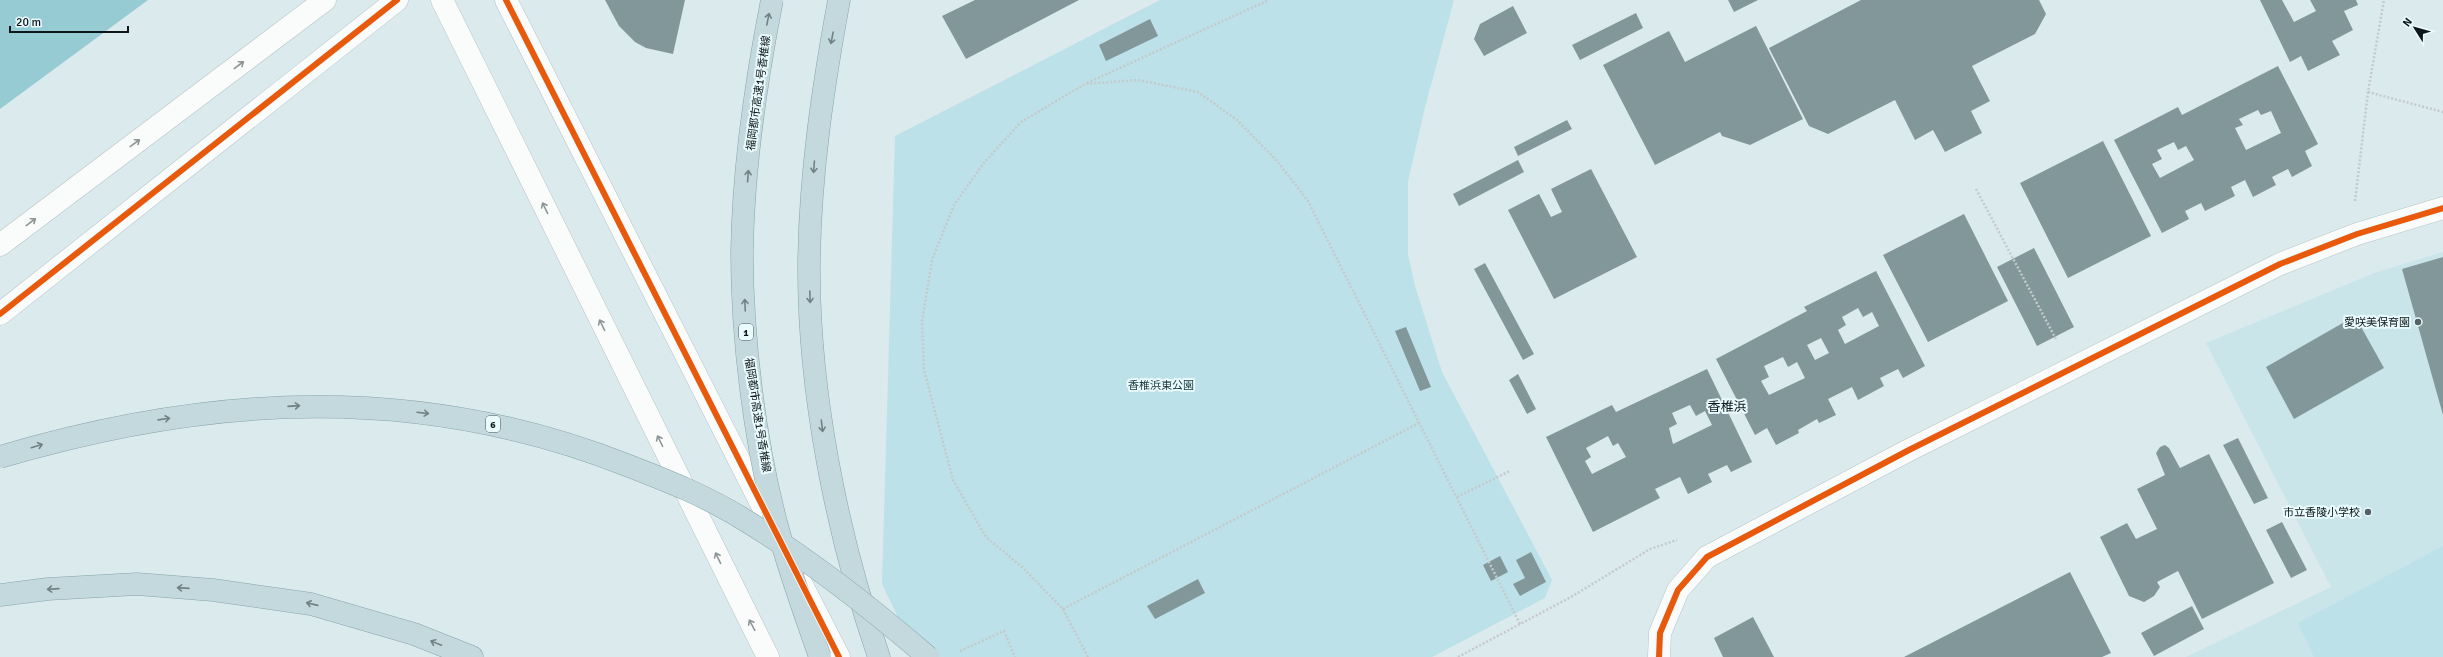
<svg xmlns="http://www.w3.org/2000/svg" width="2443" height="657" font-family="Signika,'Noto Sans JP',sans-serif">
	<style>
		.built { fill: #c9e5ea }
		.green { fill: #bce1e8 }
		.water { fill: #96cbd3 }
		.building { fill: #82979a; fill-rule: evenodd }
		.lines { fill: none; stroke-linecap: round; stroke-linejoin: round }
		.tertiary-casing { stroke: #b7c4c5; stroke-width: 23 }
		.motorway-casing { stroke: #88a4a8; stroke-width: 23 }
		.path { stroke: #c4cacb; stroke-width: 2.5; stroke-dasharray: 2 2; stroke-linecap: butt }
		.tertiary { stroke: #fafcfc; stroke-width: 22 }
		.motorway { stroke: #c3d9dd; stroke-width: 22 }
		.motorway-bridge-casing { stroke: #88a4a8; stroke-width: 23; stroke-linecap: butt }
		.motorway-bridge { stroke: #c3d9dd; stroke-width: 22 }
		.cycleway-casing { stroke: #eafbfe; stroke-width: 8 }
		.cycleway { stroke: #e8590c; stroke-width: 6 }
		.oneway { stroke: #718285 }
		.oneway2 { stroke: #8f9596 }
		.poi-dot { fill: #556163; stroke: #eafbfe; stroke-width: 1.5 }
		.labels { text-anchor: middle; stroke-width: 4; stroke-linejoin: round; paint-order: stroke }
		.shield { fill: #eafbfe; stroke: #4f5b5e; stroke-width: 1 }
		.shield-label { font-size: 10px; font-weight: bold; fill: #0d1719 }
		.street-label { font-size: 11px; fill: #0d1719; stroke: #eafbfe }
		.poi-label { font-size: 11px; fill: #0d1719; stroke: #eafbfe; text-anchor: end }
		.park-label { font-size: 11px; fill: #15373c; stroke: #eafbfe }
		.quarter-label { font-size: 13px; fill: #0d1719; stroke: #eafbfe }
	</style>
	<rect width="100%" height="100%" fill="#dbeaed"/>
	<!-- built -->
	<path class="built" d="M 2443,252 L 2443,657 L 2186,657 L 2331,587 L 2206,343 L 2374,273 Z"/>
	<!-- green -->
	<path class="green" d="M 1160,0 L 1454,0 L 1425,107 L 1408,182 L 1408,255 L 1415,286 L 1442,372 L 1552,580 L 1545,598 L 1432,657 L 917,657 L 882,584 L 895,136 Z
		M 2443,546 L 2443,657 L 2314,657 L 2298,623 Z"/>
	<!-- water -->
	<path class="water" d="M 0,0 L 148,0 L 0,109 Z"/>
	<!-- building -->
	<path class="building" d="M 605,0 L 685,0 L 673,54 L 646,48 L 635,42 L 619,26 Z
		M 975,0 L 1079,0 L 966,59 L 942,16 Z
		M 1728,0 L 1758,0 L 1734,12 Z
		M 1861,0 L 2039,0 L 2046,14 L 2035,34 L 1972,66 L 1990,101 L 1971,111 L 1982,133 L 1945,152 L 1933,130 L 1915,140 L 1895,100 L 1828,134 L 1809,126 L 1769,48 Z
		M 2260,0 L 2282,0 L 2294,22 L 2316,11 L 2310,0 L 2356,0 L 2358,5 L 2344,11 L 2353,30 L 2332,41 L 2340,55 L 2308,71 L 2301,56 L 2290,62 Z
		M 1513,6 L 1527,33 L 1484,56 L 1474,39 L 1480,24 Z
		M 1636,13 L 1643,28 L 1580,60 L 1572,45 Z
		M 1150,19 L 1158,36 L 1106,61 L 1099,45 Z
		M 1756,26 L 1803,119 L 1750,145 L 1722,136 L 1720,132 L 1655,165 L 1603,65 L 1669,31 L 1685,62 Z
		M 2278,66 L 2318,144 L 2305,151 L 2312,166 L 2292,177 L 2288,169 L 2272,177 L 2276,185 L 2253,197 L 2245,180 L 2231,187 L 2235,196 L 2205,211 L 2201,203 L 2185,211 L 2189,219 L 2162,233 L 2114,140 L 2178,107 L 2182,115 ZM 2258,110 L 2261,115 L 2271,111 L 2281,133 L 2246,150 L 2235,128 L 2243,125 L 2239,119 ZM 2174,142 L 2178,150 L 2186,146 L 2194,160 L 2160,178 L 2152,164 L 2162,159 L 2157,150 Z
		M 1567,120 L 1572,129 L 1518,156 L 1514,147 Z
		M 2103,141 L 2151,236 L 2068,278 L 2020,183 Z
		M 1518,160 L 1524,172 L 1459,206 L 1453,194 Z
		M 1591,169 L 1637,257 L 1554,299 L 1508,210 L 1539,194 L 1551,217 L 1562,212 L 1551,189 Z
		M 1964,214 L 2008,301 L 1928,342 L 1883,255 Z
		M 2034,248 L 2074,327 L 2037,346 L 1997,267 Z
		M 2443,257 L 2443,415 L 2402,269 Z
		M 1485,263 L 1534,354 L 1523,360 L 1474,269 Z
		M 1876,271 L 1925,366 L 1903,378 L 1898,369 L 1880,378 L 1884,386 L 1858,400 L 1852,387 L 1828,399 L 1836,415 L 1819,423 L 1817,419 L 1798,430 L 1799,433 L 1776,445 L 1767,428 L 1755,435 L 1716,359 L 1807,311 L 1804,307 ZM 1858,308 L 1863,317 L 1872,312 L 1879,326 L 1845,344 L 1838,330 L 1846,325 L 1842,317 ZM 1821,338 L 1829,353 L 1815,360 L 1807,345 ZM 1783,357 L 1788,367 L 1797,362 L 1805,378 L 1769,395 L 1761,381 L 1769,377 L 1764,366 Z
		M 2355,316 L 2384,368 L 2294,419 L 2266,367 Z
		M 1406,327 L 1431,387 L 1420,391 L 1395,331 Z
		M 1707,369 L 1752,462 L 1731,472 L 1727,465 L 1708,474 L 1712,482 L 1688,494 L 1680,477 L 1655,489 L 1660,498 L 1593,532 L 1546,437 L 1612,405 L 1616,412 ZM 1690,405 L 1696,416 L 1705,411 L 1712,425 L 1673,444 L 1669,428 L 1677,424 L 1672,413 ZM 1608,436 L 1613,446 L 1618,443 L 1626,457 L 1592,474 L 1585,461 L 1591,457 L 1586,448 Z
		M 1518,374 L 1536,409 L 1527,414 L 1509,380 Z
		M 2238,438 L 2268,498 L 2254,504 L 2223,445 Z
		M 2165,445 L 2169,448 L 2180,468 L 2209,454 L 2274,583 L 2202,619 L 2178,571 L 2157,582 L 2160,587 L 2154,596 L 2144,602 L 2129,596 L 2100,537 L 2127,523 L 2136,539 L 2157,529 L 2137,489 L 2165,475 L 2156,453 L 2160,447 Z
		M 2282,522 L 2307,570 L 2291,578 L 2266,530 Z
		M 1531,552 L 1546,582 L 1520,596 L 1513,584 L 1525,578 L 1516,560 Z
		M 1500,556 L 1508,572 L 1491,581 L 1483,565 Z
		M 2070,572 L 2111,653 L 2102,657 L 1904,657 Z
		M 1198,579 L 1205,593 L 1155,619 L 1147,606 Z
		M 2192,606 L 2204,629 L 2154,656 L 2141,633 Z
		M 1753,617 L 1774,657 L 1723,657 L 1714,638 Z"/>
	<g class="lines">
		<defs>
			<path id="tertiary" d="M 442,0 L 768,657
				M 506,0 L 772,525
				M 0,245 L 325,0
				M 0,314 L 397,0
				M 801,583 L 839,657
				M 1659,657 L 1660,633 L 1678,590 L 1707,557 L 1909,450 L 2280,264 L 2357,234 L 2443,208"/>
			<path id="motorway" d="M 839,0 C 823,87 810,174 809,263 C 808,391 837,536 879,657
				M 0,595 L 48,589 L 137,584 L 213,590 L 311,604 L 414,634 L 472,657"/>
		</defs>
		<!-- tertiary casing -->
		<use href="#tertiary" class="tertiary-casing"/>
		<!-- motorway casing -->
		<use href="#motorway" class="motorway-casing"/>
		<!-- path -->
		<path class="path" d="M 1087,83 L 1269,0
			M 2368,92 L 2443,112
			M 1976,189 L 2057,341
			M 2355,201 L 2368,92 L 2384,0
			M 1457,497 L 1510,471
			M 1063,609 L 1419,423
			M 960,651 L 1004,631 L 1015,657
			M 1088,657 L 1063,609 L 1022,567 L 986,537 L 953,480 L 924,370 L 922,321 L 932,260 L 954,205 L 983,164 L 1021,122 L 1085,84 L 1138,80 L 1198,92 L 1237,120 L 1277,161 L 1308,201 L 1520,624
			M 1458,657 L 1571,597 L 1650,549 L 1677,540"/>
		<!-- tertiary -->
		<use href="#tertiary" class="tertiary"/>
		<!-- motorway -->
		<use href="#motorway" class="motorway"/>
		<defs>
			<path id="motorway-bridge" d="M 772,0 C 756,81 743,171 742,253 C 742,340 755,443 777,526 C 789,570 805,614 820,657
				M 0,457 C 213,394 420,383 629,466 C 668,481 708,497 743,519 C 809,559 870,607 928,657"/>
		</defs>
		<!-- motorway-bridge casing -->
		<use href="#motorway-bridge" class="motorway-bridge-casing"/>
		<!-- motorway-bridge -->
		<use href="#motorway-bridge" class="motorway-bridge"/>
		<defs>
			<path id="cycleway" d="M 506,0 L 839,657
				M 0,314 L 397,0
				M 1659,657 L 1660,633 L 1678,590 L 1707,557 L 1909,450 L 2280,264 L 2357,234 L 2443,208"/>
		</defs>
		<!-- cycleway casing -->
		<use href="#cycleway" class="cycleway-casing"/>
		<!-- cycleway -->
		<use href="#cycleway" class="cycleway"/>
	</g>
	<!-- one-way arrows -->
	<defs><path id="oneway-shaft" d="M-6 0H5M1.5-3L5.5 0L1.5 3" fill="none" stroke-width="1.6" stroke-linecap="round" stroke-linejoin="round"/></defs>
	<g class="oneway">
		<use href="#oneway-shaft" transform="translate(768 19) rotate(-79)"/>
		<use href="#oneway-shaft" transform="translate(832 38) rotate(101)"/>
		<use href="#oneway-shaft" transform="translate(814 167) rotate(94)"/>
		<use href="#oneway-shaft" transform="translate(748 176) rotate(-86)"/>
		<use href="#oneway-shaft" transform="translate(810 297) rotate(88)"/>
		<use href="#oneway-shaft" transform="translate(745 305) rotate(-93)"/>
		<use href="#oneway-shaft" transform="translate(294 406) rotate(-4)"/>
		<use href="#oneway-shaft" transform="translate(423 413) rotate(7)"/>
		<use href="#oneway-shaft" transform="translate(164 419) rotate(-8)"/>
		<use href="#oneway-shaft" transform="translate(822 426) rotate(83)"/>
		<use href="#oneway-shaft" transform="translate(37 446) rotate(-17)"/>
		<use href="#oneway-shaft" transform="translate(183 588) rotate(-176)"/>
		<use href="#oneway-shaft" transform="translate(53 589) rotate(176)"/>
		<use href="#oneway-shaft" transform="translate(312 604) rotate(-167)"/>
		<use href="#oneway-shaft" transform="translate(436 643) rotate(-158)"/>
	</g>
	<g class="oneway2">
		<use href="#oneway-shaft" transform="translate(239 65) rotate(-37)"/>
		<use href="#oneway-shaft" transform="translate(135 143) rotate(-37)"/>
		<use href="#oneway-shaft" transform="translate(545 208) rotate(-116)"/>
		<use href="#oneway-shaft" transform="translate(31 222) rotate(-37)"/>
		<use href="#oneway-shaft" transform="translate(602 325) rotate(-116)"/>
		<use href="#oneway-shaft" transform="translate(660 441) rotate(-116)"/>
		<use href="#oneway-shaft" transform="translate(718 558) rotate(-116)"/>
		<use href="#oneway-shaft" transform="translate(752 625) rotate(-118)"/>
	</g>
	<!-- markers -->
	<g class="poi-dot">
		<circle cx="2418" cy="322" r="4"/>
		<circle cx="2368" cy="512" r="4"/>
	</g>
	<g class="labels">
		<!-- shield labels -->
		<g class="shield">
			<rect x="739" y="324" width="14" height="16" rx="3"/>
			<rect x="486" y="416" width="14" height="16" rx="3"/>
		</g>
		<g class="shield-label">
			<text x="746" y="336">1</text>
			<text x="493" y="428">6</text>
		</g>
		<!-- street labels -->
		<g class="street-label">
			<text transform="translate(758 93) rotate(-82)" y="4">福岡都市高速1号香椎線</text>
			<text transform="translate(758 415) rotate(81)" y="4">福岡都市高速1号香椎線</text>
		</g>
		<!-- poi labels -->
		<g class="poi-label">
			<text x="2410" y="326">愛咲美保育園</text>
			<text x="2360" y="516">市立香陵小学校</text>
		</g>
		<!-- park labels -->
		<g class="park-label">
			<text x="1161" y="389">香椎浜東公園</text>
		</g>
		<!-- quarter labels -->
		<g class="quarter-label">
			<text x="1727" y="411">香椎浜</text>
		</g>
	</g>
	<!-- north arrow -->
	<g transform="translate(2415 28) rotate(307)" stroke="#eafbfe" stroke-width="3" paint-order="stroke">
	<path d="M0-3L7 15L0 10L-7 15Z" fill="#0d1719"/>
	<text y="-6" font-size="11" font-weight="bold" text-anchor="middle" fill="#0d1719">N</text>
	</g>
	<!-- scale -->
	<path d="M10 26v6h118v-6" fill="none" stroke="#0d1719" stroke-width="2"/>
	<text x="16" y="26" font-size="12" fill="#0d1719" stroke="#eafbfe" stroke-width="3" paint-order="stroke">20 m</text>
</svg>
